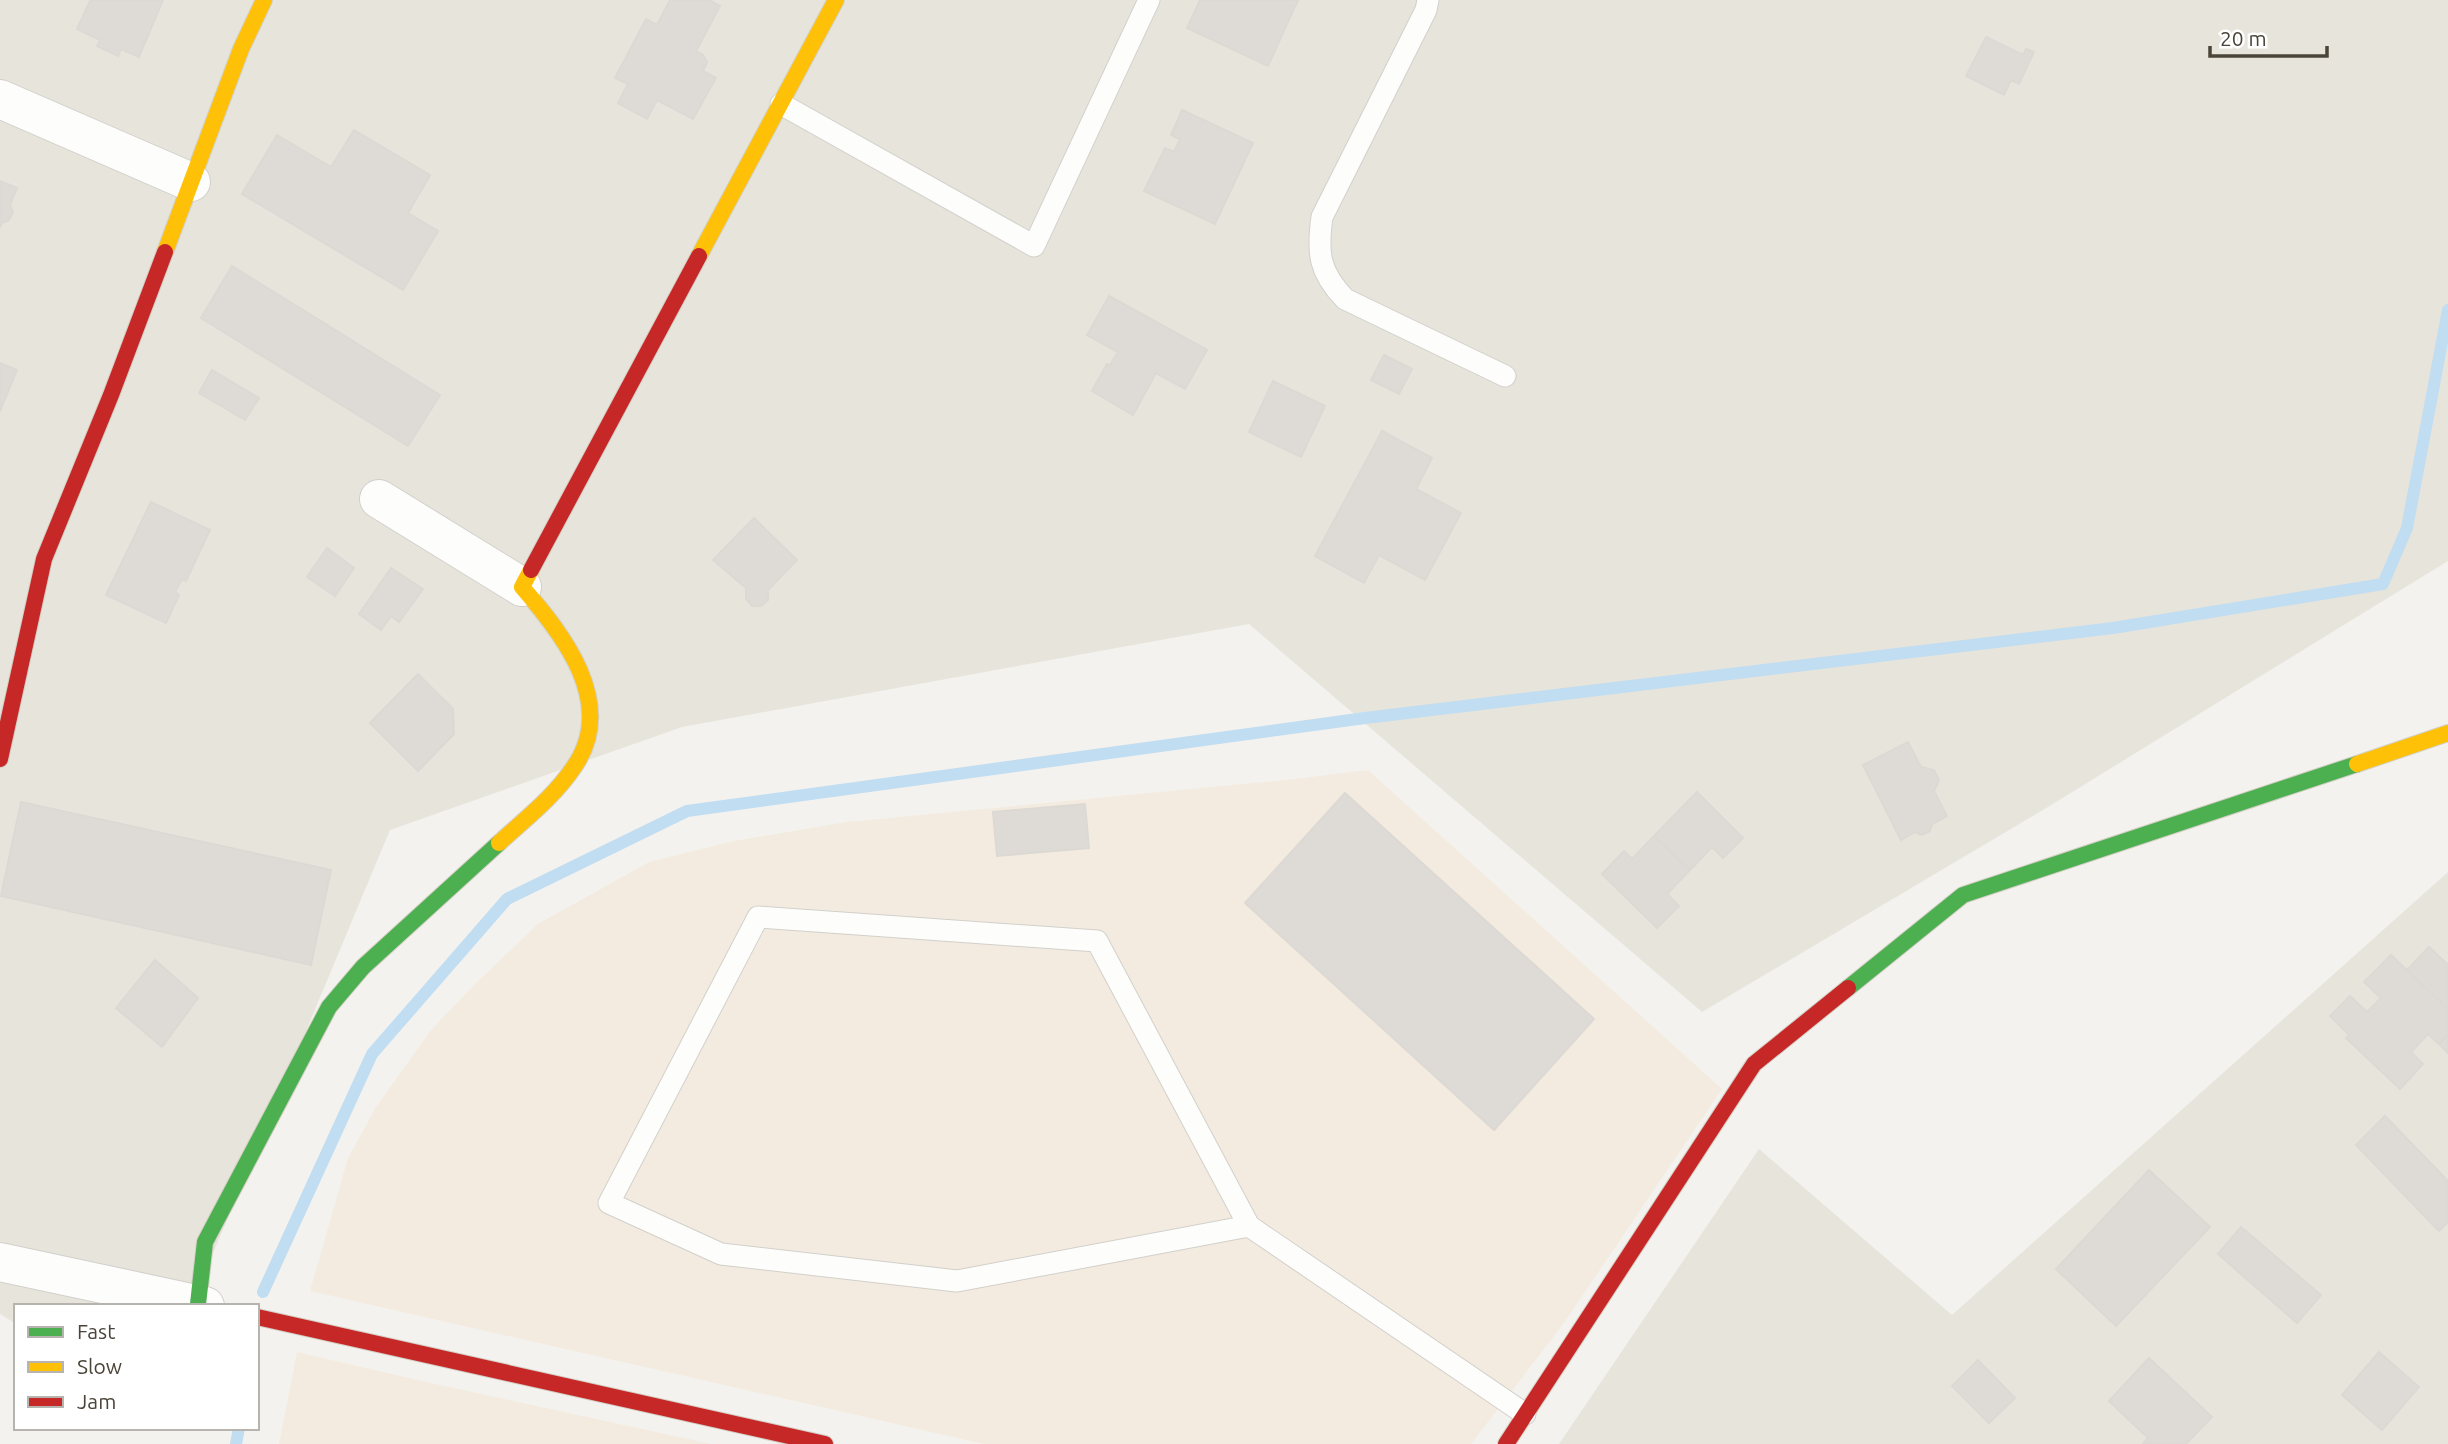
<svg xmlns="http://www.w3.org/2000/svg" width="2448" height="1444" font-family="Ubuntu,sans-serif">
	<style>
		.residential { fill: #e7e4dc }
		.commercial { fill: #f3ebdf }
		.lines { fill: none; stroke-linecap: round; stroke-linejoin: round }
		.stream { stroke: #c0ddf1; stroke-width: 12 }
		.building { fill: #dedbd6; stroke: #dcd9d4; stroke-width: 2 }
		.lane-casing { stroke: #d2d0cb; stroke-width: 23 }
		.street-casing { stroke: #d2d0cb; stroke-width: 40 }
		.fast-casing { stroke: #d3cfc5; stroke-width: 18 }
		.slow-casing { stroke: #d3cfc5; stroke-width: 18 }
		.jam-casing { stroke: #d3cfc5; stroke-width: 18 }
		.lane { stroke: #fdfdfc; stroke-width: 21 }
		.street { stroke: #fdfdfc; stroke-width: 38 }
		.fast { stroke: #4caf50; stroke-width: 16 }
		.slow { stroke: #ffc107; stroke-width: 16 }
		.jam { stroke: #c62828; stroke-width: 16 }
	</style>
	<rect width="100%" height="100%" fill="#f4f2ee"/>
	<!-- residential -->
	<path class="residential" d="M 0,0 L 2448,0 L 2448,561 L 2043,810 L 1702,1012 L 1249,624 L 682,727 L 390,830 L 191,1306 L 16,1306 L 16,1324 L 0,1314 Z
		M 2448,872 L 2448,1444 L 1559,1444 L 1759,1149 L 1952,1315 Z"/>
	<!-- commercial -->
	<path class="commercial" d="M 1368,770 L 1722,1089 L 1564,1323 L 1471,1444 L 984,1444 L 310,1291 L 348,1158 L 376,1107 L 431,1030 L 475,984 L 538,924 L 649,862 L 734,841 L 847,822 L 1286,780 Z
		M 297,1352 L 422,1381 L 711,1444 L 279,1444 Z"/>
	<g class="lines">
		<!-- stream -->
		<path class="stream" d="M 263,1292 L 372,1054 L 507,899 L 687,811 L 1365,718 L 2113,628 L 2383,584 L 2407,528 L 2448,310
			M 236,1444 L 239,1428"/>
	</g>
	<!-- building -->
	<path class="building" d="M 92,0 L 163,0 L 139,57 L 121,49 L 118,56 L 97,46 L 100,40 L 77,29 L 90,1 Z
		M 670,0 L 709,0 L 720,6 L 696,51 L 703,55 L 707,62 L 703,71 L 716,78 L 693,119 L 657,100 L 647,119 L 618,103 L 628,84 L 615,78 L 646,19 L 657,25 Z
		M 1200,0 L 1298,0 L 1268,66 L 1187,28 Z
		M 1986,37 L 2023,55 L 2026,49 L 2034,52 L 2019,84 L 2011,80 L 2004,95 L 1966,76 Z
		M 1182,110 L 1253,143 L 1215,224 L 1144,191 L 1165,148 L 1174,152 L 1180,139 L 1171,135 Z
		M 354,130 L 430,175 L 408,213 L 438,231 L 403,290 L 242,194 L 277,135 L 331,167 Z
		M 0,181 L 17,188 L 10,205 L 13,212 L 9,220 L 2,223 L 0,227 Z
		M 232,266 L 440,395 L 408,446 L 201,318 Z
		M 1109,296 L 1207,350 L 1185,389 L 1156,373 L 1133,415 L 1092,391 L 1107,364 L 1110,365 L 1118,352 L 1087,335 Z
		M 1384,355 L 1412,369 L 1399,394 L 1371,380 Z
		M 0,363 L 17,370 L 0,411 Z
		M 212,370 L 259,398 L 245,420 L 199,393 Z
		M 1273,381 L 1325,406 L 1301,457 L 1249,432 Z
		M 1382,431 L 1432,458 L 1416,489 L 1461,513 L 1425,580 L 1379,555 L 1364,583 L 1315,556 Z
		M 151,502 L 210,530 L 186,581 L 182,579 L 175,592 L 179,595 L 166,623 L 106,595 Z
		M 754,518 L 797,560 L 768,590 L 768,600 L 761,606 L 752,606 L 746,599 L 746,588 L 713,560 Z
		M 327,548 L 354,568 L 335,596 L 307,577 Z
		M 391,568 L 423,589 L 399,622 L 391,616 L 381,630 L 359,614 Z
		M 418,674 L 453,709 L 454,734 L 418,771 L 370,723 Z
		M 1908,742 L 1921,767 L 1934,770 L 1939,780 L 1934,791 L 1947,816 L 1932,824 L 1930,831 L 1922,835 L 1915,832 L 1901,840 L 1863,765 Z
		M 1697,792 L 1743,838 L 1723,858 L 1712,847 L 1690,870 L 1654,836 Z
		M 1345,793 L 1594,1019 L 1494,1130 L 1245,903 Z
		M 21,802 L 331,870 L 311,965 L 1,896 Z
		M 1085,804 L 1089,848 L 997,856 L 993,812 Z
		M 1654,836 L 1690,870 L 1667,894 L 1679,906 L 1657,928 L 1602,874 L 1624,851 L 1632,859 Z
		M 2429,947 L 2448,965 L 2448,1009 L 2407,970 Z
		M 2391,955 L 2448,1009 L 2448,1034 L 2439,1044 L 2428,1034 L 2411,1052 L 2423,1064 L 2400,1089 L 2346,1038 L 2349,1035 L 2330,1016 L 2350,996 L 2367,1012 L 2381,998 L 2364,982 Z
		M 155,960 L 198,998 L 162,1047 L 116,1008 Z
		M 2448,1034 L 2448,1053 L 2439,1044 Z
		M 2385,1116 L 2448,1181 L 2448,1222 L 2439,1231 L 2356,1145 Z
		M 2149,1170 L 2210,1227 L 2116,1326 L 2056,1269 Z
		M 2241,1227 L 2321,1295 L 2297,1323 L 2218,1254 Z
		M 2379,1352 L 2419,1387 L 2382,1430 L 2342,1395 Z
		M 2149,1358 L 2212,1417 L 2186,1444 L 2143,1444 L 2148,1438 L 2109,1401 Z
		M 1978,1360 L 2015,1398 L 1989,1423 L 1952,1386 Z"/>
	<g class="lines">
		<defs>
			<path id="lane" d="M 1428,0 L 1426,10 L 1322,217 C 1317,253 1319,272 1345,299 L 1505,376
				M 781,104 L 1034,246 L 1149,0
				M 1249,1226 L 1097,941 L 758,917 L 609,1203 L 721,1254 L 957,1281 L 1249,1226 L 1525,1414"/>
			<path id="street" d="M 0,99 L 191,182
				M 379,499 L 522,587
				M 0,1262 L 205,1306"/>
			<path id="fast" d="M 1848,988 L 1963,895 L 2357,764
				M 198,1304 L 205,1242 L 329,1007 L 363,967 L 499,843"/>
			<path id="slow" d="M 165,252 L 241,49 L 264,0
				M 699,256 L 836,0
				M 2357,764 L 2448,733
				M 499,843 C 525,819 554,797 574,767 C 618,704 563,634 522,587 L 531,570"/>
			<path id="jam" d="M 531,570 L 699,256
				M 0,759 L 44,559 L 111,395 L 165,252
				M 257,1317 L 825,1444
				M 1506,1444 L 1754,1064 L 1848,988"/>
		</defs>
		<!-- lane casing -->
		<use href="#lane" class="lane-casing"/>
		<!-- street casing -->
		<use href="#street" class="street-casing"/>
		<!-- fast casing -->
		<use href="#fast" class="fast-casing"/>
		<!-- slow casing -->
		<use href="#slow" class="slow-casing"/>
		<!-- jam casing -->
		<use href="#jam" class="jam-casing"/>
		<!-- lane -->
		<use href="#lane" class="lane"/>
		<!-- street -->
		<use href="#street" class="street"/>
		<!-- fast -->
		<use href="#fast" class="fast"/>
		<!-- slow -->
		<use href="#slow" class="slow"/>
		<!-- jam -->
		<use href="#jam" class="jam"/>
	</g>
	<!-- legend -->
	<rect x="14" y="1304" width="245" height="126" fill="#ffffff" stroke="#b7b4b0" stroke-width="2"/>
	<rect x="28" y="1327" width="35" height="10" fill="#4caf50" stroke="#b7b4b0" stroke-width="2"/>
	<text x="77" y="1339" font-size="21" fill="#4b4439">Fast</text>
	<rect x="28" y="1362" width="35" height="10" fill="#ffc107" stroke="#b7b4b0" stroke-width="2"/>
	<text x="77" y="1374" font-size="21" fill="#4b4439">Slow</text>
	<rect x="28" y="1397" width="35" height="10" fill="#c62828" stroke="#b7b4b0" stroke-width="2"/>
	<text x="77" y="1409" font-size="21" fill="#4b4439">Jam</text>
	<!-- scale -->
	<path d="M2210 46v10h117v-10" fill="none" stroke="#4b4439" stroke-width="3.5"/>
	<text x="2220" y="46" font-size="21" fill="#4b4439" stroke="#ffffff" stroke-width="5" paint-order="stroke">20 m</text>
</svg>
